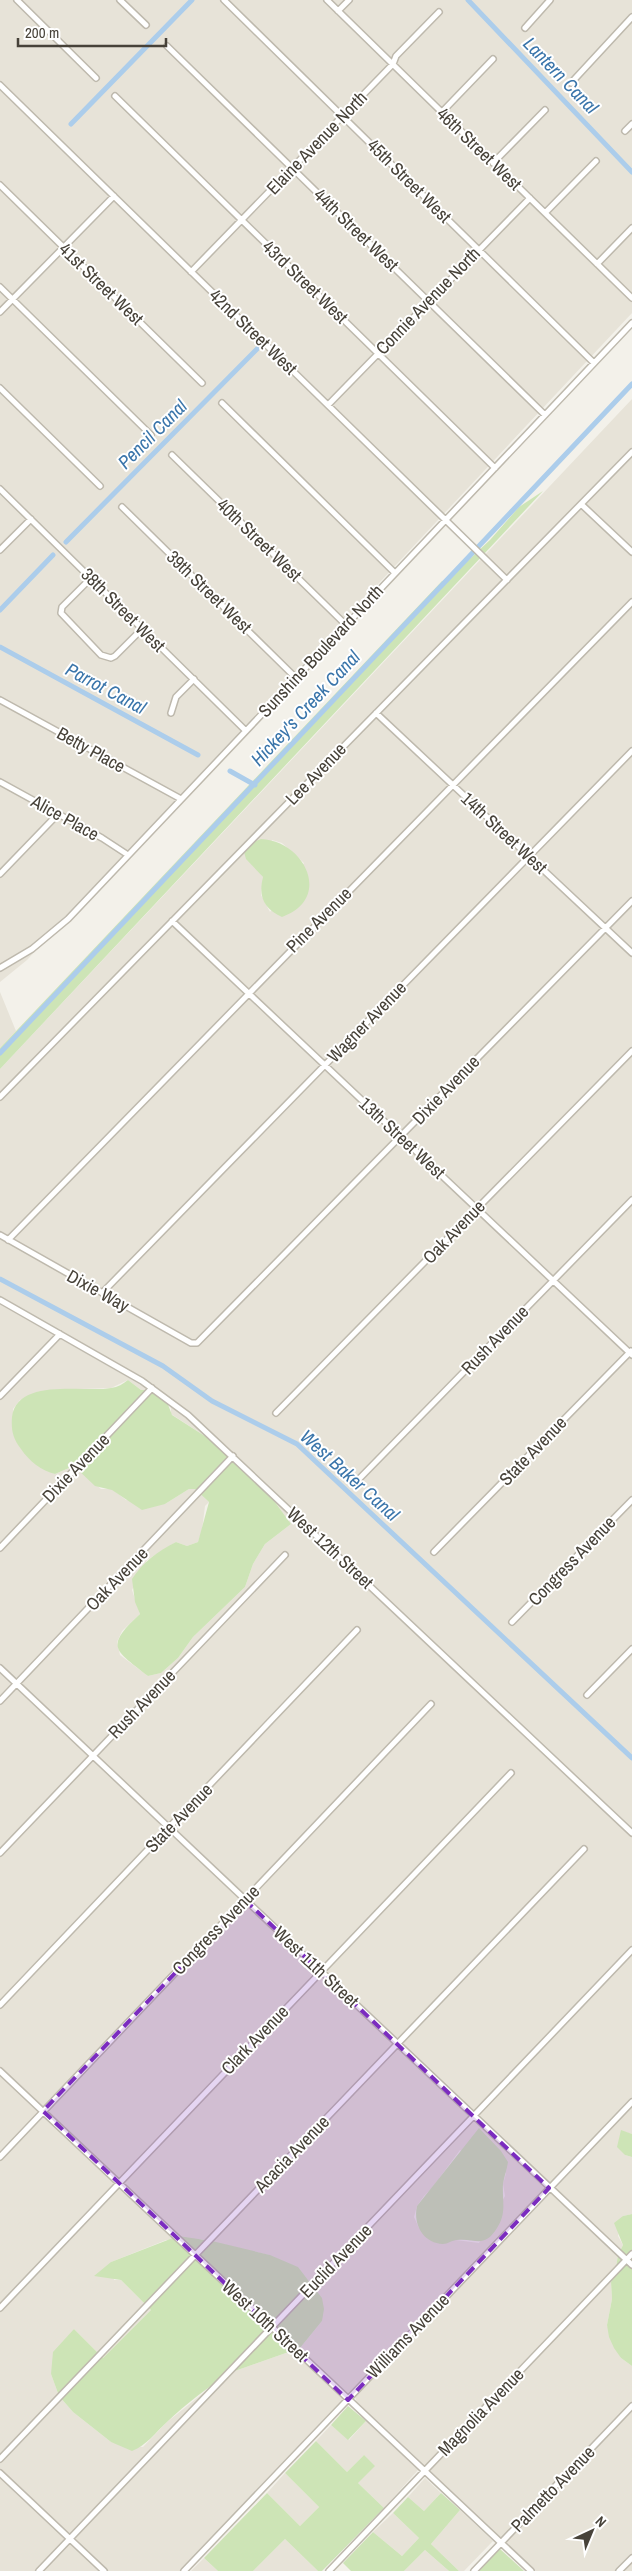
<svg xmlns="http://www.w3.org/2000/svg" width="632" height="2571" font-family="'Archivo Narrow',sans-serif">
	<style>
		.residential { fill: #e7e3d8; fill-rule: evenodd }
		.green { fill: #cde4b6 }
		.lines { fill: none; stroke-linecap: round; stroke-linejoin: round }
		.canal { stroke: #accdeb; stroke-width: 5 }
		.minor-casing { stroke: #beb9ad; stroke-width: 8 }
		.minor { stroke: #fff; stroke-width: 5 }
		.marked { fill: #7b2cbf; fill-opacity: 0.2; stroke: #7b2cbf; stroke-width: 4; stroke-dasharray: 10 6; stroke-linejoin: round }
		.labels { text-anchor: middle; stroke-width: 4; stroke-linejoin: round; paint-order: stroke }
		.street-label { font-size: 18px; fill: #474239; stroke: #fff }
		.water-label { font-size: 19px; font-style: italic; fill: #3a75aa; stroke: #fff }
	</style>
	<rect width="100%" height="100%" fill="#f3f1ea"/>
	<!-- residential -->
	<path class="residential" d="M 0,0 L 632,0 L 632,313 L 66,917 L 31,947 L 0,965 Z
		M 632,399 L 632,1829 L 190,1413 L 144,1379 L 0,1296 L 0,1069 ZM 272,840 L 282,843 L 304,863 L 270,912 L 261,895 L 263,877 L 259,872 Z
		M 38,948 L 27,960 L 0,982 L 0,971 Z
		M 0,992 L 16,1031 L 0,1048 Z
		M 0,1303 L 151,1391 L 141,1390 L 128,1380 L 111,1388 L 53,1390 L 20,1400 L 13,1409 L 17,1443 L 28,1457 L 37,1465 L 55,1474 L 69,1468 L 76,1467 L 101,1489 L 112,1489 L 126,1500 L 165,1504 L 189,1489 L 195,1489 L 209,1502 L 205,1506 L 202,1530 L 198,1542 L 187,1546 L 176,1542 L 147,1560 L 132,1590 L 140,1614 L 122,1631 L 117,1642 L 120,1655 L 148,1676 L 161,1673 L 178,1658 L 193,1637 L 245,1587 L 253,1564 L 265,1544 L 291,1524 L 272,1498 L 211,1440 L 171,1414 L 171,1408 L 167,1402 L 199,1428 L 231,1458 L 632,1837 L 632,2098 L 181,2571 L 0,2571 ZM 460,2150 L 506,2173 L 503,2184 L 505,2196 L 479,2243 L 456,2240 L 419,2228 L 414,2217 L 417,2206 L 424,2196 L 432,2188 ZM 201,2239 L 269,2255 L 297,2267 L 315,2288 L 322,2321 L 300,2348 L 232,2372 L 222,2378 L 167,2422 L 143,2447 L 111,2442 L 73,2412 L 59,2396 L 51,2374 L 74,2329 L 103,2358 L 151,2310 L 121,2280 L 114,2280 L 111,2262 L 166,2240 Z
		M 632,2106 L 632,2134 L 621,2131 L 625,2155 L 632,2157 L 632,2214 L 623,2216 L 618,2236 L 623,2245 L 618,2255 L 615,2274 L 611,2282 L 612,2299 L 607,2325 L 621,2358 L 632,2366 L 632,2571 L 536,2571 L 357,2404 L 355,2396 Z
		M 366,2421 L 418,2470 L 384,2508 L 358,2483 L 364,2455 L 347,2472 L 316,2441 L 331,2425 L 349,2440 Z
		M 285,2473 L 319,2507 L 300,2526 L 267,2493 Z
		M 425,2478 L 441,2493 L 424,2511 L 408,2497 Z
		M 460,2510 L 493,2541 L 464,2571 L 459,2571 L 431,2544 Z
		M 393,2513 L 419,2538 L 402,2556 L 373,2532 Z
		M 285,2539 L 318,2571 L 253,2571 Z
		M 425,2550 L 449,2571 L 404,2571 Z
		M 204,2558 L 218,2571 L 191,2571 Z"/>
	<!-- green -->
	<path class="green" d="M 543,491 L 484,554 L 0,1069 L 0,1048 L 442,581 L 447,580 L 490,540 L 519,507 Z
		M 261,839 C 305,841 333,899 282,917 C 264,909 258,897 263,877 L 246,859 L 244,852 L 253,842 Z
		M 128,1380 L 141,1390 L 150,1390 L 167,1402 L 172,1415 L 211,1440 L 272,1498 L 291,1524 L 265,1544 L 253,1564 L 245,1587 L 193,1637 L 178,1658 L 161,1673 L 148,1676 C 116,1650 103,1648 140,1614 L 135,1602 L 132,1579 C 143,1562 158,1551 176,1542 L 187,1546 L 198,1542 L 209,1502 L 195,1489 L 189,1489 L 165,1504 L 142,1510 L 112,1490 L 95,1486 L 76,1468 L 69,1468 L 55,1474 C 42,1471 29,1461 21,1449 C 13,1439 11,1430 12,1417 C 17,1377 85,1393 111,1388 C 118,1387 123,1384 128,1380 Z
		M 479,2128 L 501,2151 L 508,2162 C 507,2169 504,2177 503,2184 C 502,2201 507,2213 497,2228 C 484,2249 476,2238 457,2240 C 452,2240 448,2244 443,2244 C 422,2243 413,2223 417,2206 Z
		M 621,2130 L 632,2134 L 632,2157 L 625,2155 L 617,2147 Z
		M 632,2214 L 632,2366 L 621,2358 L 614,2348 L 609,2337 L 607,2325 L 612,2299 L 611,2282 L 615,2274 L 618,2255 L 623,2245 L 614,2223 L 623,2216 Z
		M 178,2236 L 212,2241 L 270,2255 L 298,2267 L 322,2298 L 324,2309 L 322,2321 L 300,2348 L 232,2372 C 209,2386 186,2404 167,2422 C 155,2433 147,2445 132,2451 L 111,2442 L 73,2412 L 59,2396 L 51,2374 L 53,2352 L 74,2329 L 103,2358 L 151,2310 L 121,2280 L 94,2276 L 111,2262 Z
		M 348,2406 L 366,2421 L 348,2440 L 331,2425 Z
		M 316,2441 L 347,2472 L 364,2455 L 375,2466 L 358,2483 L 384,2508 L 322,2571 L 318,2571 L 285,2539 L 253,2571 L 218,2571 L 204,2558 L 267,2493 L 300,2526 L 319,2507 L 285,2473 Z
		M 441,2493 L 460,2510 L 431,2544 L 459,2571 L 449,2571 L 425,2550 L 404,2571 L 351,2571 L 343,2563 L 373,2532 L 402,2556 L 419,2538 L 393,2513 L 408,2497 L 424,2511 Z
		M 500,2549 L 524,2571 L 479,2571 Z"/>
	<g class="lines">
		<!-- canal -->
		<path class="canal" d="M 468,0 L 632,172
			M 71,124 L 192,0
			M 66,542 L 258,348
			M 0,610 L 53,555
			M 0,647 L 198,755
			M 230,771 L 255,785
			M 0,1053 L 632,384
			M 0,1279 L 163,1366 L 212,1401 L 297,1444 L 632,1758"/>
		<defs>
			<path id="minor" d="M 17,0 L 96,78
				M 120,0 L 146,25
				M 224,0 L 594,363
				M 327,0 L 632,298
				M 338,11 L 349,0
				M 525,28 L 550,0
				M 167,46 L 545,415
				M 571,83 L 632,17
				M 0,85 L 507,580
				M 115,96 L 495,468
				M 442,112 L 493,59
				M 625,131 L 632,124
				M 493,163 L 545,110
				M 0,185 L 202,383
				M 545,213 L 596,161
				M 597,264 L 632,228
				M 191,272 L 393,64 L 396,56 L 439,12
				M 0,287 L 151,435
				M 0,312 L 114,196
				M 0,388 L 100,486
				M 222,403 L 395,573
				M 328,405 L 530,198
				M 172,455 L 346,625
				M 0,489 L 246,731
				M 581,504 L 632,552
				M 122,507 L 296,678
				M 0,550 L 31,519
				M 91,578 L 62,607 L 61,613 L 101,655 L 111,658 L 115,656 L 142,629
				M 0,700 L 181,799
				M 171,713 L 176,697 L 194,679
				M 376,713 L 632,953
				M 0,782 L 102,838 L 128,855
				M 0,874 L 58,814
				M 172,921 L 632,1355
				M 0,968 L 32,949 L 68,919 L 632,323
				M 0,1097 L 632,452
				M 0,1235 L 191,1343 L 197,1343 L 632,901
				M 8,1240 L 632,602
				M 102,1293 L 632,751
				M 0,1300 L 142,1381 L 188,1415 L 632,1833
				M 0,1396 L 60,1334
				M 276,1413 L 632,1051
				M 358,1480 L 632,1200
				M 0,1548 L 152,1388
				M 434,1552 L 631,1351
				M 512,1622 L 632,1500
				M 0,1668 L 632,2265
				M 587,1695 L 632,1649
				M 0,1701 L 233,1456
				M 0,1853 L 285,1555
				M 0,2005 L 357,1630
				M 0,2071 L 531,2571
				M 0,2157 L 431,1704
				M 0,2308 L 511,1773
				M 0,2459 L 584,1849
				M 0,2473 L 104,2571
				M 39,2571 L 632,1950
				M 184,2571 L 632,2102
				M 329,2571 L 632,2254
				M 474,2571 L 632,2406
				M 619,2571 L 632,2558"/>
		</defs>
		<!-- minor casing -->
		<use href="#minor" class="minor-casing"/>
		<!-- minor -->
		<use href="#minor" class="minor"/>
	</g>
	<!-- marked area -->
	<path class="marked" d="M 245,1900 L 549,2188 L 348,2400 L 43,2111 Z"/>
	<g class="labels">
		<!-- street labels -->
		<g class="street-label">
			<text transform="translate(317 143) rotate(-46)" y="6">Elaine Avenue North</text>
			<text transform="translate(479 149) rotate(44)" y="6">46th Street West</text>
			<text transform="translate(409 181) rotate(45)" y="6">45th Street West</text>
			<text transform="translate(356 230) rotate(44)" y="6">44th Street West</text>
			<text transform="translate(305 282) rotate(44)" y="6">43rd Street West</text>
			<text transform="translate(101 284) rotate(44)" y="6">41st Street West</text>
			<text transform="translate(428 301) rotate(-46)" y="6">Connie Avenue North</text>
			<text transform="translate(253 332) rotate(44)" y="6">42nd Street West</text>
			<text transform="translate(259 540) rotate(44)" y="6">40th Street West</text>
			<text transform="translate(209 592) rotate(44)" y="6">39th Street West</text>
			<text transform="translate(123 610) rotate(45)" y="6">38th Street West</text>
			<text transform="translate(321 651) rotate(-47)" y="6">Sunshine Boulevard North</text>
			<text transform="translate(91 750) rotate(29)" y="6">Betty Place</text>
			<text transform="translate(316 774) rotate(-46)" y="6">Lee Avenue</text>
			<text transform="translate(65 818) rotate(29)" y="6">Alice Place</text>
			<text transform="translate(504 833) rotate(43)" y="6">14th Street West</text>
			<text transform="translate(319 920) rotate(-45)" y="6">Pine Avenue</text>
			<text transform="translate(367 1022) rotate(-46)" y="6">Wagner Avenue</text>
			<text transform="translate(446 1090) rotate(-46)" y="6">Dixie Avenue</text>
			<text transform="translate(402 1138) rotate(43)" y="6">13th Street West</text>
			<text transform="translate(454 1232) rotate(-46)" y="6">Oak Avenue</text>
			<text transform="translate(98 1291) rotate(29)" y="6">Dixie Way</text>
			<text transform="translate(495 1340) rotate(-46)" y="6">Rush Avenue</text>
			<text transform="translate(533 1451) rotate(-46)" y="6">State Avenue</text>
			<text transform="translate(76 1468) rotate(-46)" y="6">Dixie Avenue</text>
			<text transform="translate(330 1548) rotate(43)" y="6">West 12th Street</text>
			<text transform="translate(572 1561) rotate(-46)" y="6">Congress Avenue</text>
			<text transform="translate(117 1579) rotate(-46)" y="6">Oak Avenue</text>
			<text transform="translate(142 1704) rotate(-46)" y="6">Rush Avenue</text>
			<text transform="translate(179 1818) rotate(-46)" y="6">State Avenue</text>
			<text transform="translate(216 1930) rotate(-46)" y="6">Congress Avenue</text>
			<text transform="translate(316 1967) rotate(43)" y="6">West 11th Street</text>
			<text transform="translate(255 2040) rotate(-46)" y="6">Clark Avenue</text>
			<text transform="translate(292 2154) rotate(-46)" y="6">Acacia Avenue</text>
			<text transform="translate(336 2261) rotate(-46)" y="6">Euclid Avenue</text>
			<text transform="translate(265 2321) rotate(43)" y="6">West 10th Street</text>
			<text transform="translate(408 2336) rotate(-46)" y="6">Williams Avenue</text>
			<text transform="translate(481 2412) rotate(-46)" y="6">Magnolia Avenue</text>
			<text transform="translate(553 2489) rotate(-46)" y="6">Palmetto Avenue</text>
		</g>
		<!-- water labels -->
		<g class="water-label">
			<text transform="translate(561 75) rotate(46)" y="7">Lantern Canal</text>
			<text transform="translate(152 434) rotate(-45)" y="7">Pencil Canal</text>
			<text transform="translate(106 688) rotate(28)" y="7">Parrot Canal</text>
			<text transform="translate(305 708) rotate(-47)" y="7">Hickey's Creek Canal</text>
			<text transform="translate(350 1475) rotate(42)" y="7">West Baker Canal</text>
		</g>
	</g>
	<!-- north arrow -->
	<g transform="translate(592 2531) rotate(44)" stroke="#ffffff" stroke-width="4" paint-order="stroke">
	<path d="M0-4L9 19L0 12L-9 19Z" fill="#474239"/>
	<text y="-8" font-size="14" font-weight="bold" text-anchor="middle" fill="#474239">N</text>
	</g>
	<!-- scale -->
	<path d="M18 38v8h148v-8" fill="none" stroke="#474239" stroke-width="2.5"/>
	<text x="25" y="38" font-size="15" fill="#474239" stroke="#ffffff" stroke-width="4" paint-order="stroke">200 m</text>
</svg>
